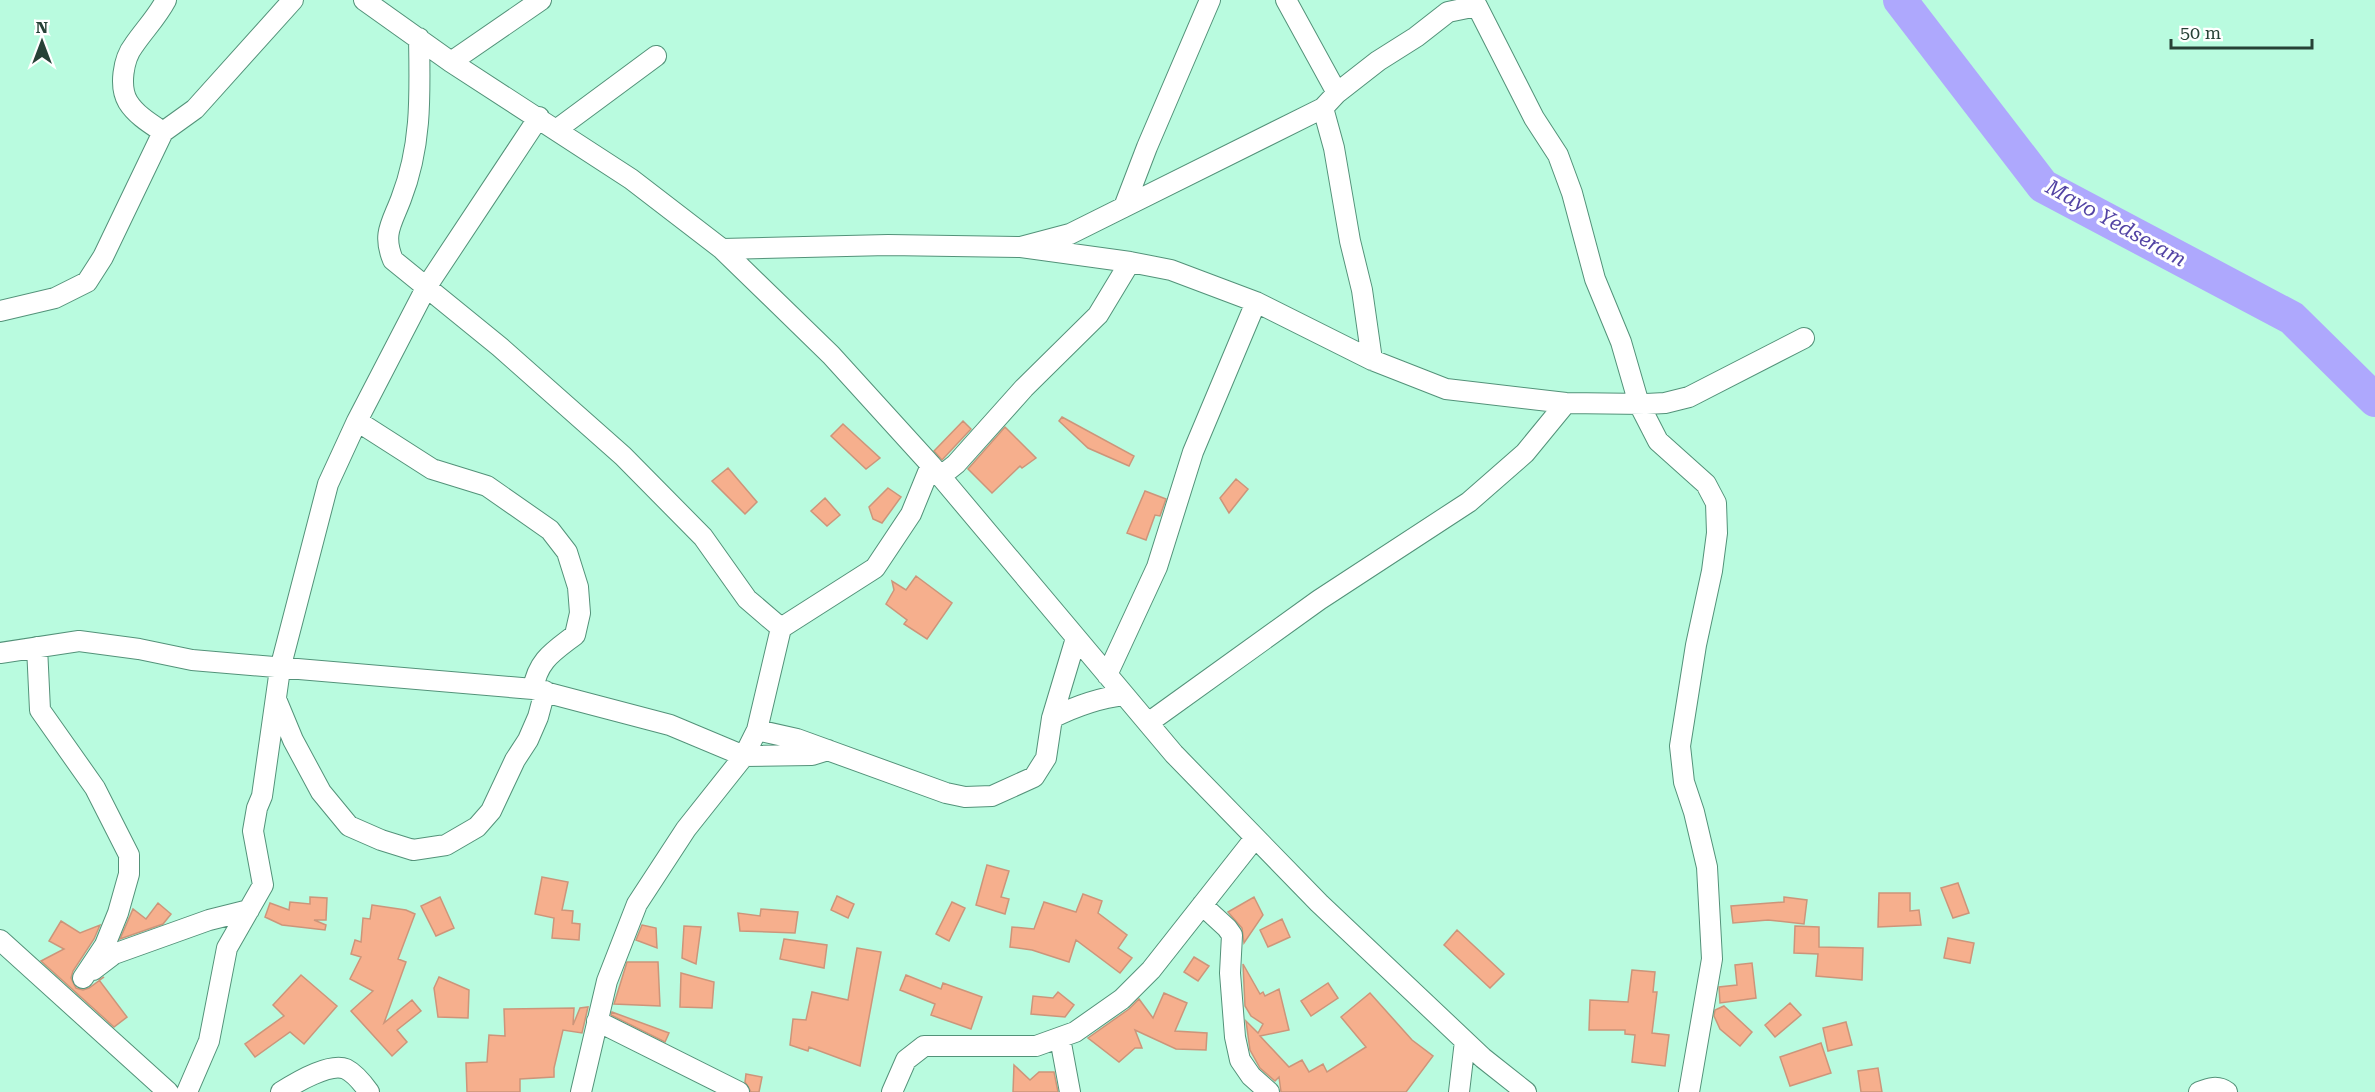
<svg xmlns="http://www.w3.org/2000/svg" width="2375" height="1092" font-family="'Roboto Serif',serif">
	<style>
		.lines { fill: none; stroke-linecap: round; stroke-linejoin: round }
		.river { stroke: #aea8fd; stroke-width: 34 }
		.building { fill: #f6af8d; stroke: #cc957a; stroke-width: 1.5 }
		.minor-casing { stroke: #539279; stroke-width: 22 }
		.minor { stroke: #fff; stroke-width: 20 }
		.labels { text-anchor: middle; stroke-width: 6; stroke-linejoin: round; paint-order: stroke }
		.water-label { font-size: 21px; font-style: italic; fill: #5344a4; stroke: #fff }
	</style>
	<rect width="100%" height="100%" fill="#b9fbdf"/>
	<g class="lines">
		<!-- river -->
		<path class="river" d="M 1900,0 L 2043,186 L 2292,318 L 2375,400"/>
	</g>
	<!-- building -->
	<path class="building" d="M 1062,417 L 1134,456 L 1129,466 L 1088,448 L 1059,421 Z
		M 963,421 L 971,429 L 942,460 L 934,451 Z
		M 843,424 L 880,458 L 866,469 L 831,436 Z
		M 1005,427 L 1036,458 L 1022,468 L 1020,466 L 992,493 L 968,469 Z
		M 728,468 L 757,502 L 745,514 L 712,481 Z
		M 1236,479 L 1248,489 L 1229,513 L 1220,498 Z
		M 888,488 L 901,497 L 882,523 L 873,519 L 869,507 Z
		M 1145,491 L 1166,499 L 1160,516 L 1155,515 L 1146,540 L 1127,533 Z
		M 825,498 L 840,515 L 827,526 L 811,511 Z
		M 916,576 L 952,603 L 927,639 L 904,624 L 907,620 L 886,604 L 894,590 L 892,581 L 906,590 Z
		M 987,865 L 1009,871 L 1001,897 L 1009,899 L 1005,914 L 976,905 Z
		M 542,877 L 568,882 L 562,910 L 573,911 L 572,923 L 580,924 L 579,940 L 552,938 L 554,918 L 535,914 Z
		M 1958,883 L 1969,913 L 1953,918 L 1941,888 Z
		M 1879,893 L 1910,893 L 1910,911 L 1919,910 L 1921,925 L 1878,927 Z
		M 1083,894 L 1102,901 L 1098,913 L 1127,935 L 1118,948 L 1132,958 L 1120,973 L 1076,940 L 1069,962 L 1032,950 L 1010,947 L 1012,927 L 1034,929 L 1044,902 L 1076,912 Z
		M 837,896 L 854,904 L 848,918 L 831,910 Z
		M 310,897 L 327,898 L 326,920 L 314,920 L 326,925 L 325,930 L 282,925 L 265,917 L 270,903 L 289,910 L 290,902 L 310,904 Z
		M 440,897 L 454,928 L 436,936 L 421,906 Z
		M 1254,897 L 1263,915 L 1244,943 L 1242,928 L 1228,912 Z
		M 1784,897 L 1807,900 L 1804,924 L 1768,920 L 1733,923 L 1731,906 L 1784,902 Z
		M 952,902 L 965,908 L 949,941 L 936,934 Z
		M 158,903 L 171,914 L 163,924 L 120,939 L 133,909 L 146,919 Z
		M 372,905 L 406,910 L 415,914 L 398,959 L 406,962 L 384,1023 L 412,1000 L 421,1011 L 397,1030 L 407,1042 L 392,1056 L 351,1011 L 373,991 L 350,979 L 361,957 L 351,954 L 355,940 L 361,942 L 363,918 L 370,919 Z
		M 761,909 L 798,912 L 795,933 L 740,931 L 738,913 L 760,916 Z
		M 1282,919 L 1290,937 L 1268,947 L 1260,930 Z
		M 61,921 L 80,933 L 100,925 L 94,939 L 73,971 L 71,978 L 76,988 L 83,990 L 89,988 L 104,977 L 99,980 L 127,1017 L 114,1027 L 41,961 L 64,949 L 49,941 Z
		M 642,925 L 656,928 L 657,948 L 636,940 Z
		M 684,926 L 701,927 L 696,964 L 682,958 Z
		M 1795,926 L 1819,927 L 1819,947 L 1863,948 L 1862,980 L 1816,976 L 1818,954 L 1794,953 Z
		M 1457,930 L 1504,974 L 1490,988 L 1444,945 Z
		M 1948,938 L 1974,943 L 1970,963 L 1944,958 Z
		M 784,939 L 827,945 L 824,968 L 780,959 Z
		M 857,948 L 881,952 L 860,1066 L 809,1047 L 808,1051 L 790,1045 L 793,1019 L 806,1020 L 812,992 L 848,1000 Z
		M 1194,957 L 1209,966 L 1198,981 L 1184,972 Z
		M 627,962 L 658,962 L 660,1006 L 614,1004 Z
		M 1752,963 L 1756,998 L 1720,1003 L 1719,987 L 1737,985 L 1735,965 Z
		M 1243,964 L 1260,994 L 1263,992 L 1265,996 L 1279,989 L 1289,1030 L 1260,1036 L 1289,1067 L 1302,1060 L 1309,1072 L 1323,1064 L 1327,1072 L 1366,1047 L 1341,1017 L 1370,993 L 1412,1040 L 1433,1056 L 1406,1092 L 1281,1092 L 1279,1077 L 1275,1081 L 1260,1068 L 1250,1050 L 1246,1021 L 1258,1033 L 1263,1024 L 1251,1016 L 1245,1006 Z
		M 1632,970 L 1655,972 L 1653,992 L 1657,992 L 1652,1033 L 1669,1035 L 1665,1066 L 1632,1062 L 1635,1035 L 1625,1034 L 1625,1030 L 1589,1030 L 1590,1000 L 1628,1002 Z
		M 681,973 L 714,982 L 712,1008 L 680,1007 Z
		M 301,975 L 337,1006 L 304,1044 L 290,1032 L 255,1057 L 245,1044 L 284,1016 L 273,1005 Z
		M 906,975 L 941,989 L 943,983 L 982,997 L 971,1029 L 931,1015 L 935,1004 L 900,990 Z
		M 439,977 L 469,990 L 468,1018 L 438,1017 L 434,988 Z
		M 1328,983 L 1338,998 L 1311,1016 L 1301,1001 Z
		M 1058,992 L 1074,1005 L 1065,1017 L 1031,1014 L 1033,996 L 1053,998 Z
		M 1164,993 L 1187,1003 L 1175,1031 L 1207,1033 L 1206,1050 L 1176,1049 L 1135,1030 L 1142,1048 L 1135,1048 L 1119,1062 L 1088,1038 L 1129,1009 L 1139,999 L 1153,1018 Z
		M 1790,1003 L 1801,1015 L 1775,1037 L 1765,1025 Z
		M 1724,1006 L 1752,1032 L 1740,1046 L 1720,1029 L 1714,1016 L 1715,1010 Z
		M 588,1007 L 582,1033 L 563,1030 L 554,1068 L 554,1077 L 520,1079 L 520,1092 L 467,1092 L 466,1063 L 487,1062 L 489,1035 L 505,1036 L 504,1009 L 574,1008 L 573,1025 L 580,1008 Z
		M 612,1012 L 669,1033 L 665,1042 L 611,1015 Z
		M 1846,1022 L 1852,1045 L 1828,1051 L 1823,1028 Z
		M 1821,1043 L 1831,1073 L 1790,1086 L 1780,1057 Z
		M 1014,1065 L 1030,1080 L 1039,1072 L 1054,1072 L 1058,1092 L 1013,1092 Z
		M 1878,1068 L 1882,1092 L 1861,1092 L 1858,1071 Z
		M 746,1074 L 762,1077 L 759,1092 L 751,1092 L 745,1082 Z"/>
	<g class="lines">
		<defs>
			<path id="minor" d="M 364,0 L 451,62 L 631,179 L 722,249 L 831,355 L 931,465 L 1174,754 L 1319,903 L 1483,1058 L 1526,1092
				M 1286,0 L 1337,93
				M 419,38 C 420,94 422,145 401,199 C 392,223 382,234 393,260 L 500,347 L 623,456 L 703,537 L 747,599 L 781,628
				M 451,62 L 541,0
				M 1323,108 L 1334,148 L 1350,241 L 1362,290 L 1372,360
				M 556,130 L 656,56
				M 163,132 C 151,124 136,115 128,102 C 119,87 123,59 134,45 C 145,29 157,17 166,0
				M 1124,207 L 1147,147 L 1210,0
				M 1021,247 L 1070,234 L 1323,108 L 1337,93 L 1378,61 L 1416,37 L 1448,12 L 1477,6 L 1534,118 L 1558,155 L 1572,193 L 1595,279 L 1621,342 L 1639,404 L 1658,441 L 1706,484 L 1716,503 L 1717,533 L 1712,571 L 1696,645 L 1680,746 L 1684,782 L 1694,812 L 1707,867 L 1712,959 L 1689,1092
				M 722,249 L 888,245 L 1021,247 L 1130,262 L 1171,270 L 1256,302 L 1372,360 L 1446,389 L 1566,403 L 1646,404 L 1665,403 L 1689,397 L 1804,338
				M 0,311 L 55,298 L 87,282 L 103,257 L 163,132 L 195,109 L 293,0
				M 357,421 L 432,469 L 487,486 L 550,530 L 567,552 L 578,587 L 580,613 L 575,635 C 553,652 538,660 533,689
				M 941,476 L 956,464 L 1024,388 L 1098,315 L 1130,262
				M 37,647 L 40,710 L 95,788 L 129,855 L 129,874 L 118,913 L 105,945 L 83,978
				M 0,653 L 79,641 L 139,649 L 192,660 L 533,689 L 670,725 L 744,756 L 812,755 L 828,750
				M 1107,675 L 1157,567 L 1193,452 L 1256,302
				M 276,699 L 293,740 L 321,792 L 349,826 L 381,840 L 413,850 L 446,845 L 477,827 L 491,811 L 515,760 L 528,740 L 538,717 L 545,691
				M 1052,718 C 1076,706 1098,698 1124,695
				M 1148,723 L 1319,600 L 1469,502 L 1525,453 L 1566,403
				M 757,730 L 797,739 L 946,793 L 965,797 L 992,796 L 1034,777 L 1046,758 L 1052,718 L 1076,638
				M 1202,905 L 1227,928 L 1232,935 L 1230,973 L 1235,1037 L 1240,1060 L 1251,1076 L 1269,1092
				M 0,940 L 168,1092
				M 93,970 L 114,954 L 209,920 L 249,910
				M 597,1021 L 739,1092
				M 1060,1038 L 1070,1092
				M 187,1092 L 209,1041 L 227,948 L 263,885 L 253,831 L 257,808 L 262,796 L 280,669 L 328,484 L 357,421 L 427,286 L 539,117
				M 281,1092 C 295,1083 330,1062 346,1069 C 354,1073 364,1085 369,1092
				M 581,1092 L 607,981 L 637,904 L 686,829 L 744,756 L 757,730 L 781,628 L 875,568 L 911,514 L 931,465
				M 892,1092 L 906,1060 L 924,1046 L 1036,1046 L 1075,1032 L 1122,999 L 1151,970 L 1255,838
				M 1459,1092 L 1465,1041
				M 2199,1092 C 2209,1088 2218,1085 2227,1092"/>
		</defs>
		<!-- minor casing -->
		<use href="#minor" class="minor-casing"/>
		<!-- minor -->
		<use href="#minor" class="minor"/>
	</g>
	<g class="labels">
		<!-- water labels -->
		<g class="water-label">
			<text transform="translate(2116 223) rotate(29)" y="7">Mayo Yedseram</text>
		</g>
	</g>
	<!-- north arrow -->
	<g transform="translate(42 42)" stroke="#ffffff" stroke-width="4.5" paint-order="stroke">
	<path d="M0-4.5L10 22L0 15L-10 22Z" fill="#264136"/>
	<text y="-9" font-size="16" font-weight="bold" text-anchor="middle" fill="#264136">N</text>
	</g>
	<!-- scale -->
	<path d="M2171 39v9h141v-9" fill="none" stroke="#264136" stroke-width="3"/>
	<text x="2180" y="39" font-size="18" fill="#264136" stroke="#ffffff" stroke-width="4.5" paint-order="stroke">50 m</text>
</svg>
